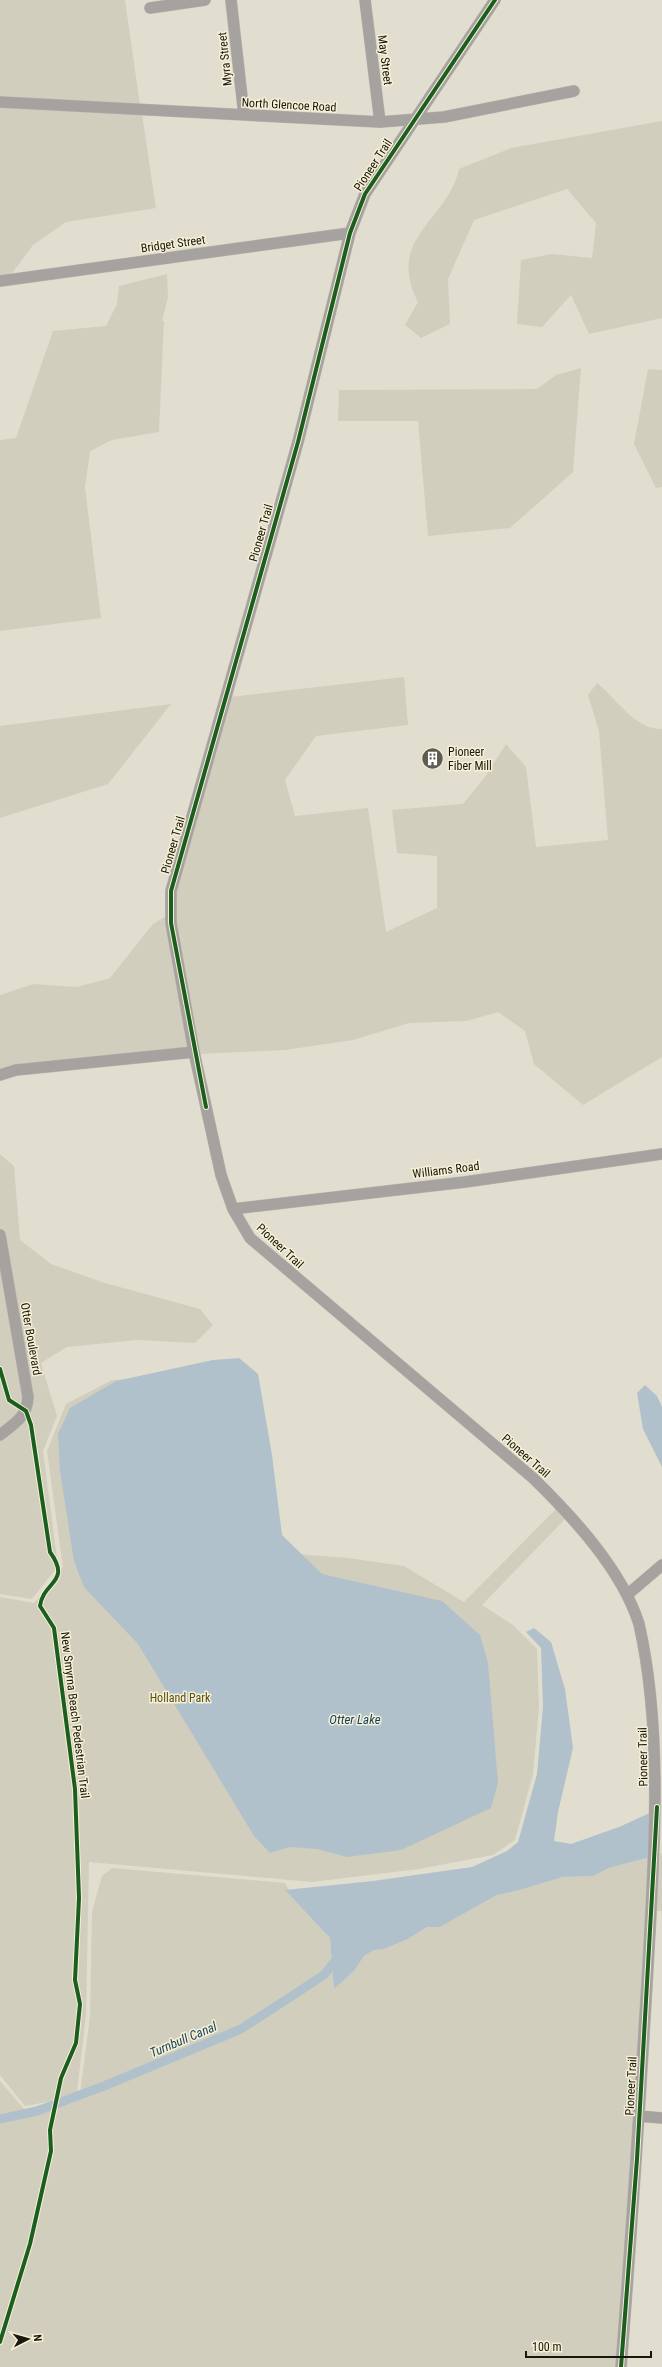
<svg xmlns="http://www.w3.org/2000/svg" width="662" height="2367" font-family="'Roboto Condensed',sans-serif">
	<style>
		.green { fill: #d1cebd }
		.water { fill: #b0c1cc }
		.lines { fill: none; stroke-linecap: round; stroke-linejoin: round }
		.canal { stroke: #b0c1cc; stroke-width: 9 }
		.minor-casing { stroke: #bbb9af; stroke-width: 12 }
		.minor { stroke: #a6a2a0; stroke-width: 11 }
		.cycleway-casing { stroke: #f6f0d5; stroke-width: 6 }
		.cycleway { stroke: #1b5e20; stroke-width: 4 }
		.labels { text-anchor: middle; stroke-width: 3; stroke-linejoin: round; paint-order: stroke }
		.street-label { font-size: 12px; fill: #18160d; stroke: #f6f0d5 }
		.poi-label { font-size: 12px; fill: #18160d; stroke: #f6f0d5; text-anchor: start }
		.park-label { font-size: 12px; fill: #584d16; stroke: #f6f0d5 }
		.water-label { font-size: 13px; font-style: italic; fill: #143f5f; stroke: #f6f0d5 }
	</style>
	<rect width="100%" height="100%" fill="#e1ded0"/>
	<!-- green -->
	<path class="green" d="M 0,0 L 125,0 L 140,105 L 0,98 Z
		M 0,107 L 142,114 L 156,208 L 66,222 L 33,245 L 13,272 L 0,280 Z
		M 662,121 L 662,318 L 589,334 L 571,295 L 542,327 L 517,324 L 521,260 L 552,254 L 592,258 L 596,223 L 567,189 L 474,220 L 448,279 L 450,324 L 421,338 L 405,325 L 418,302 C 385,237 448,221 459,169 L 511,148 Z
		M 167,274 L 168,297 L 162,321 L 164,321 L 159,432 L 112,440 L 90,451 L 85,487 L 101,618 L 0,631 L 0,440 L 16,438 L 53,331 L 106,326 L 117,304 L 119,286 Z
		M 581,368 L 573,472 L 510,528 L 428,536 L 418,421 L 338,421 L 339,390 L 537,389 L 556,375 Z
		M 648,369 L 662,370 L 662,487 L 656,488 L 634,444 Z
		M 404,677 L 408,725 L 316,736 L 285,780 L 295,816 L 368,808 L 386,932 L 437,908 L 437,856 L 397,853 L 392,810 L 463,804 L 485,777 L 506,744 L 526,767 L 536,847 L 608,840 L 599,731 L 588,695 L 597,683 C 617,699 634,729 662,729 L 662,1057 L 583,1105 L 534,1064 L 525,1031 L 498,1012 L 467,1021 L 409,1023 L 353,1040 L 285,1050 L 199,1054 L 175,923 L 176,892 L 230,697 Z
		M 171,704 L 108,784 L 0,818 L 0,726 Z
		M 166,916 L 188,1048 L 0,1070 L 0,995 L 33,984 L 77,987 L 110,978 L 153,924 Z
		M 0,1154 L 14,1166 L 20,1240 L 51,1264 L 105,1283 L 200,1309 L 213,1325 L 195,1343 L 137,1340 L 67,1347 L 41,1363 L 57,1416 L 43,1451 L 58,1566 L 32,1599 L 0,1594 Z
		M 242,1375 L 269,1552 L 348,1558 L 404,1566 L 464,1602 L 556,1509 L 565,1519 L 482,1605 L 513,1625 L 537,1649 L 539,1707 L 533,1774 L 515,1840 L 493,1855 L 419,1869 L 312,1882 L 89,1862 L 86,2015 L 77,2092 L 47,2102 L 25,2106 L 0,2075 L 0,1597 L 34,1603 L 63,1567 L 47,1451 L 66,1404 L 112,1380 Z
		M 662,1853 L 662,1911 L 656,1911 L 660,1854 Z
		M 650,1857 L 635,2116 L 616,2367 L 0,2367 L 0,2081 L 24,2109 L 48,2105 L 80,2094 L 90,2016 L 92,1912 L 102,1876 L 112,1868 L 285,1883 L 289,1890 L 286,1891 L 330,1938 L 334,1989 L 354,1971 L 364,1956 L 374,1950 L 384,1949 L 408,1939 L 427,1927 L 440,1927 L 497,1895 L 516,1891 L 563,1877 L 593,1876 L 609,1868 Z"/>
	<!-- water -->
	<path class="water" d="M 239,1358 L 258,1374 L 272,1455 L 282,1535 L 322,1574 L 442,1601 L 480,1635 L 488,1663 L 498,1783 L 491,1808 L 401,1850 L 347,1857 L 317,1849 L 289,1847 L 270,1853 L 254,1836 L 138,1644 L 84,1587 L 74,1561 L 60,1471 L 58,1434 L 70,1408 L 116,1381 L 213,1360 Z
		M 645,1385 L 657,1396 L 662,1407 L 662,1467 L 643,1429 L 637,1393 Z
		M 534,1628 L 551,1642 L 565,1689 L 573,1748 L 558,1812 L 554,1841 L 571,1844 L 619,1827 L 652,1812 L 650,1857 L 609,1868 L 593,1876 L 563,1877 L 516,1891 L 497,1895 L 440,1927 L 427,1927 L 408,1939 L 384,1949 L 374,1950 L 364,1956 L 354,1971 L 334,1989 L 330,1938 L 285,1890 L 373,1881 L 472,1867 L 507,1851 L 518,1842 L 537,1774 L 543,1707 L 541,1648 L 526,1632 Z"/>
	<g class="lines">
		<!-- canal -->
		<path class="canal" d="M 0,2119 L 37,2111 L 104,2086 L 241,2029 L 324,1975 L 339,1956"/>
		<defs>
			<path id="minor" d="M 231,0 L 244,115
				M 365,0 L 380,122
				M 495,0 L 365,194 L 350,233 L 298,442 L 171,891 L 171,923 L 194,1052 L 221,1175 L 233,1209 L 250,1238 L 533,1478 C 573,1517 622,1570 639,1624 C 662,1725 655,1844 649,1948 C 641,2088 632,2227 621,2367
				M 150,8 L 205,0
				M 0,102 L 380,122 L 444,117 L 574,91
				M 0,281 L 350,233
				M 0,1075 L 16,1070 L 194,1052
				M 233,1209 L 465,1182 L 662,1154
				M 0,1235 L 28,1397 C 27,1417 15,1423 0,1435
				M 627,1595 L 662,1565
				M 639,2116 L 662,2118"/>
		</defs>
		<!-- minor casing -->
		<use href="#minor" class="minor-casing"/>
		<!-- minor -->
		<use href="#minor" class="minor"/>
		<defs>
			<path id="cycleway" d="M 206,1107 L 171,923 L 171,891 L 298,442 L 350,233 L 365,194 L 495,0
				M 0,1369 L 9,1400 L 26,1411 L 31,1425 L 50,1552 C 72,1583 43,1581 40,1606 L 54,1628 L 75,1789 L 79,1898 L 75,1980 L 80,2004 L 76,2043 L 61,2078 L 50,2130 L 51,2151 L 30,2244 L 0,2342
				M 621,2367 L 637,2159 L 657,1807"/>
		</defs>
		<!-- cycleway casing -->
		<use href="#cycleway" class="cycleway-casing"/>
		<!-- cycleway -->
		<use href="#cycleway" class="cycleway"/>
	</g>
	<!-- icons -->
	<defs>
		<symbol id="building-disc" viewBox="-11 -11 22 22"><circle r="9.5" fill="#5e5c51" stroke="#f6f0d5"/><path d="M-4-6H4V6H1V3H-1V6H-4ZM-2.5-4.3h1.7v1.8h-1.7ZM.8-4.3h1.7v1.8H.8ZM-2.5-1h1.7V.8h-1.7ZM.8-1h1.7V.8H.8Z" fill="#fff"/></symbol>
	</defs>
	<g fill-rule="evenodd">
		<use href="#building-disc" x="420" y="746" width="25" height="25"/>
	</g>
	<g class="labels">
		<!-- street labels -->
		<g class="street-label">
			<text transform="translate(225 59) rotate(-96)" y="4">Myra Street</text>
			<text transform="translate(385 60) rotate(83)" y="4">May Street</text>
			<text transform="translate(289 105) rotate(3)" y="4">North Glencoe Road</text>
			<text transform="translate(373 165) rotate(-57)" y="4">Pioneer Trail</text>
			<text transform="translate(173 244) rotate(-8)" y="4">Bridget Street</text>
			<text transform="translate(261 533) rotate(-74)" y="4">Pioneer Trail</text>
			<text transform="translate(173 845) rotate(-74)" y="4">Pioneer Trail</text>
			<text transform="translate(446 1170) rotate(-7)" y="4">Williams Road</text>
			<text transform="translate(280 1246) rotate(43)" y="4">Pioneer Trail</text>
			<text transform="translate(31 1339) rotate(80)" y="4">Otter Boulevard</text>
			<text transform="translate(526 1456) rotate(41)" y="4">Pioneer Trail</text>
			<text transform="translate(75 1715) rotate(83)" y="4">New Smyrna Beach Pedestrian Trail</text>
			<text transform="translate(643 1757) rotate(-91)" y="4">Pioneer Trail</text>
			<text transform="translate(631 2086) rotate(-87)" y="4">Pioneer Trail</text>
		</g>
		<!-- poi labels -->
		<g class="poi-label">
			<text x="448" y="756">Pioneer<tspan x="448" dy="14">Fiber Mill</tspan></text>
		</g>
		<!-- park labels -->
		<g class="park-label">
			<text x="180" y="1702">Holland Park</text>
		</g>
		<!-- water labels -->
		<g class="water-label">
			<text x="355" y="1724">Otter Lake</text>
			<text transform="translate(183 2039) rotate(-23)" y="5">Turnbull Canal</text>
		</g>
	</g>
	<!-- north arrow -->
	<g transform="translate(28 2339) rotate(84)" stroke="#f6f0d5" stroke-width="3" paint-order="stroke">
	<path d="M0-3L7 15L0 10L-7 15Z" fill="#18160d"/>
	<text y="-6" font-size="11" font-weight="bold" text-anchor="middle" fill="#18160d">N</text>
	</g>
	<!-- scale -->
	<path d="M526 2351v6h125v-6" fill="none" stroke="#18160d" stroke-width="2"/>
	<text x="532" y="2351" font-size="12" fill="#18160d" stroke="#f6f0d5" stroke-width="3" paint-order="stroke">100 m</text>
</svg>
